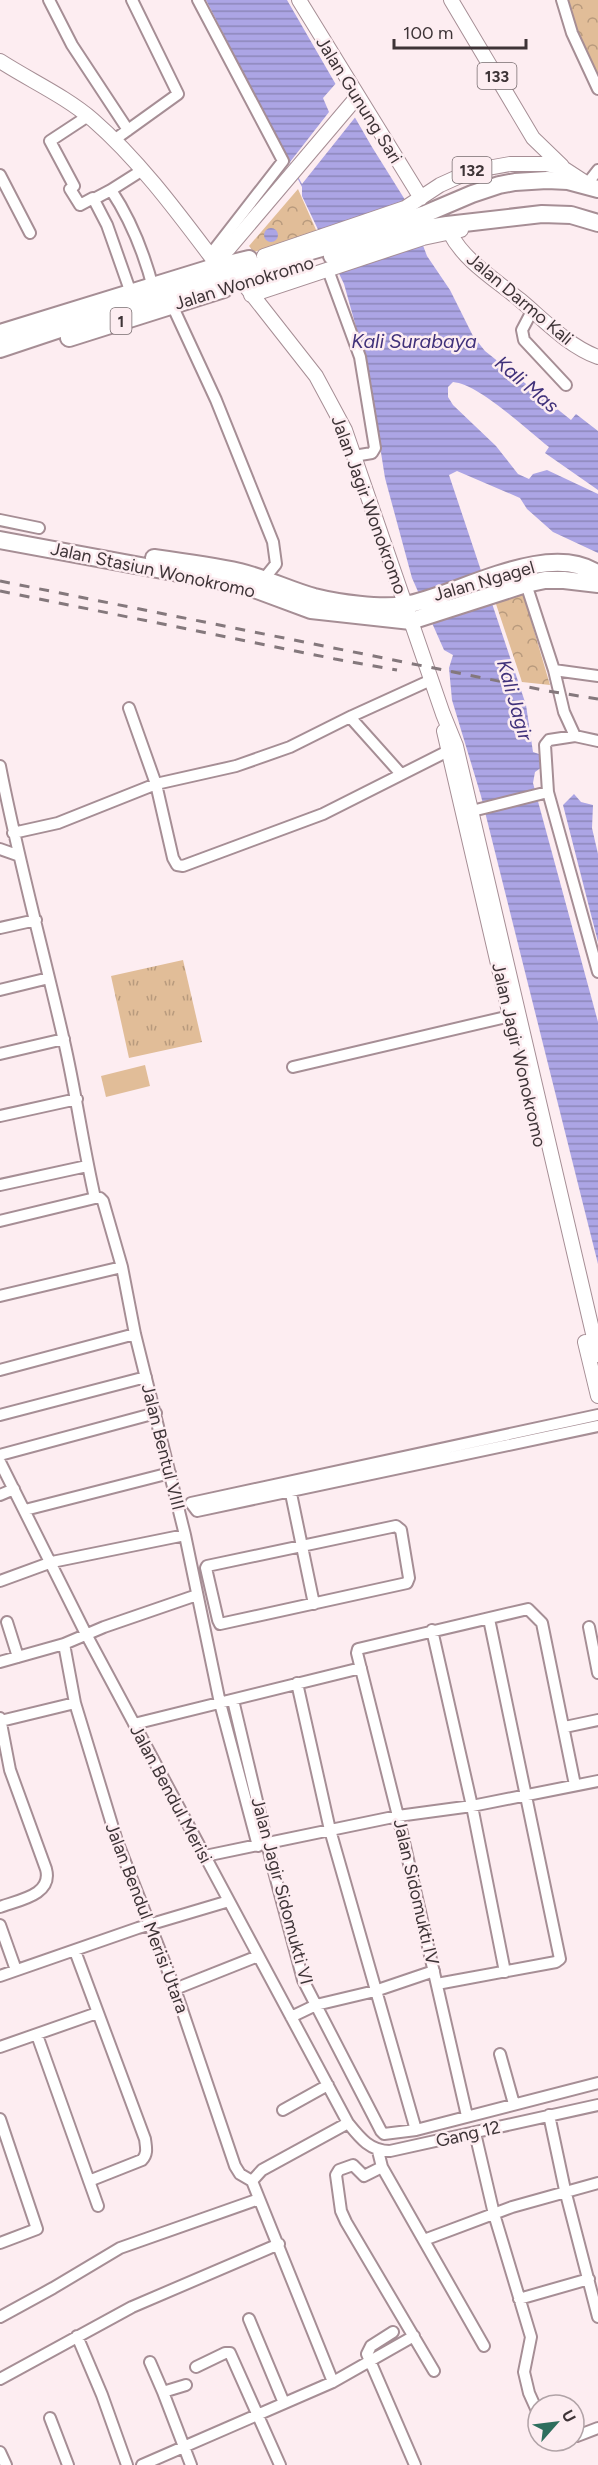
<svg xmlns="http://www.w3.org/2000/svg" width="598" height="2465" font-family="Figtree,sans-serif">
	<style>
		.grass { fill: url(#grass-tufts) }
		.park { fill: url(#park-crowns) }
		.pitch { fill: #e1bd98 }
		.water { fill: url(#water-rules) }
		.pier { fill: #fdedf1 }
		.lines { fill: none; stroke-linecap: round; stroke-linejoin: round }
		.minor-casing { stroke: #a68e95; stroke-width: 14 }
		.major-casing { stroke: #a68e95; stroke-width: 16 }
		.highway-casing { stroke: #a68e95; stroke-width: 20 }
		.minor { stroke: #fff; stroke-width: 10 }
		.major { stroke: #fff; stroke-width: 14 }
		.highway { stroke: #fff; stroke-width: 16 }
		.rail { stroke: #84787c; stroke-width: 3; stroke-dasharray: 10 10; stroke-linecap: butt }
		.labels { text-anchor: middle; stroke-width: 5; stroke-linejoin: round; paint-order: stroke }
		.shield { fill: #fdedf1; stroke: #776c6f; stroke-width: 1.5 }
		.shield-label { font-size: 16px; font-weight: bold; fill: #3e3437 }
		.street-label { font-size: 18px; fill: #3e3437; stroke: #fdedf1 }
		.water-label { font-size: 20px; font-style: italic; fill: #40317a; stroke: #fdedf1 }
	</style>
	<defs>
		<pattern id="grass-tufts" width="24" height="20" patternUnits="userSpaceOnUse" patternTransform="scale(1.5)"><rect width="24" height="20" fill="#e1bd98"/><path d="M3 7l-1-3M5 7V3M7 7l1-3M15 17l-1-3M17 17v-4M19 17l1-3" fill="none" stroke="#b89a7d"/></pattern>
		<pattern id="park-crowns" width="20" height="18" patternUnits="userSpaceOnUse" patternTransform="scale(1.5)"><rect width="20" height="18" fill="#e1bd98"/><path d="M2 6a3 3 0 1 1 6 0M12 15a3 3 0 1 1 6 0" fill="none" stroke="#b89a7d"/></pattern>
		<pattern id="water-rules" width="6" height="5" patternUnits="userSpaceOnUse" patternTransform="scale(1.5)"><rect width="6" height="5" fill="#aca5e5"/><path d="M0 2.5h6" fill="none" stroke="#8d87ba"/></pattern>
	</defs>
	<rect width="100%" height="100%" fill="#fdedf1"/>
	<!-- grass -->
	<path class="grass" d="M 183,960 L 202,1042 L 129,1058 L 111,976 Z"/>
	<!-- park -->
	<path class="park" d="M 564,0 L 598,0 L 598,87 Z
		M 298,189 L 317,232 L 254,252 L 249,246 Z
		M 523,593 L 550,685 L 522,682 L 495,601 Z"/>
	<!-- pitch -->
	<path class="pitch" d="M 145,1065 L 150,1086 L 106,1097 L 101,1076 Z"/>
	<!-- water -->
	<path class="water" d="M 206,0 L 287,0 L 372,147 L 407,203 L 427,256 L 450,290 L 473,336 L 485,351 L 571,420 L 576,414 L 598,431 L 598,490 L 545,453 L 549,447 C 527,430 479,384 453,382 L 448,387 L 448,397 L 453,405 L 496,446 L 518,474 L 529,479 L 533,474 L 547,470 L 598,494 L 598,553 L 553,532 L 527,509 L 520,498 L 457,471 L 449,475 L 526,705 L 533,752 L 542,755 L 545,765 L 535,772 L 533,783 L 598,1022 L 598,1264 L 481,796 L 452,700 L 449,668 L 453,655 L 444,650 L 412,578 L 385,478 L 368,370 L 344,284 L 302,196 L 302,187 Z
		M264 235a7 7 0 1 1 14 0a7 7 0 1 1-14 0Z
		M 574,794 L 581,802 L 593,805 L 592,828 L 598,854 L 598,942 L 563,805 Z"/>
	<!-- pier -->
	<path class="pier" d="M 338,81 L 357,115 L 302,184 L 290,162 L 329,112 L 323,98 Z"/>
	<g class="lines">
		<defs>
			<path id="minor" d="M 49,0 L 72,45 L 128,130
				M 198,0 L 283,161 L 210,255
				M 562,0 L 572,33 L 598,89
				M 88,116 L 50,141 L 74,186 L 70,189 L 80,205 L 93,198 L 107,225 L 132,296
				M 114,140 L 178,94 L 132,0
				M 0,175 L 30,233
				M 587,184 L 598,170
				M 111,190 L 141,171
				M 94,199 L 111,190 C 131,220 145,256 154,291
				M 328,270 L 360,357 L 375,448 L 372,453 L 354,456
				M 172,305 L 216,400 L 273,542 L 276,564 L 263,580
				M 532,311 L 522,330 L 524,340 L 566,385
				M 0,520 L 39,528
				M 526,584 L 554,670 L 564,712 L 575,736
				M 554,670 L 598,676
				M 129,708 L 156,784 L 173,858 L 177,865 L 183,866 L 323,814 L 448,751
				M 350,717 L 401,774
				M 0,766 C 18,859 43,949 64,1041 C 76,1093 83,1146 95,1198
				M 548,792 L 598,972
				M 472,811 L 548,792 L 545,745 L 549,740 L 575,736 L 598,741
				M 13,833 L 58,823 L 156,784 L 236,766 L 290,747 L 352,716 L 431,680
				M 0,849 L 17,855
				M 0,928 L 36,920
				M 0,990 L 49,978
				M 0,1054 L 64,1039
				M 293,1067 L 510,1016
				M 0,1116 L 77,1099
				M 0,1185 L 87,1166
				M 95,1198 L 100,1198 L 103,1201 L 122,1267 L 135,1334 L 185,1535 L 220,1703 L 258,1846
				M 0,1221 L 95,1198
				M 0,1296 L 122,1267
				M 0,1370 L 135,1334
				M 0,1415 L 146,1377
				M 598,1415 L 191,1503 L 197,1511 L 598,1426
				M 0,1455 L 156,1413
				M 0,1462 L 86,1634 L 348,2123 C 360,2138 370,2151 390,2151 L 598,2105
				M 289,1484 L 314,1604
				M 0,1495 L 14,1489
				M 25,1510 L 170,1473
				M 396,1526 L 401,1530 L 409,1578 L 407,1583 L 220,1624 L 218,1620 L 206,1568 L 207,1566 Z
				M 0,1581 L 52,1562 L 185,1535
				M 7,1622 L 18,1657
				M 589,1627 L 598,1673
				M 432,1630 L 472,1806 L 505,1972
				M 64,1644 L 75,1703 L 117,1841 L 175,1989 L 235,2166 L 240,2174 L 252,2181
				M 0,1662 L 64,1644 L 104,1627 L 197,1595
				M 297,1683 L 330,1830 L 416,2130
				M 233,1700 L 272,1864 L 303,1980 L 381,2131 L 384,2134 L 416,2130 L 598,2083
				M 0,1718 L 10,1770 L 46,1869 C 53,1895 19,1900 0,1907
				M 1,1721 L 75,1703
				M 134,1724 L 361,1668
				M 565,1727 L 598,1720
				M 205,1856 L 398,1816 L 472,1806 L 598,1781
				M 0,1925 L 16,1970
				M 75,1951 L 145,2139 C 146,2147 148,2154 142,2160 L 89,2181
				M 0,1976 L 138,1928 L 229,1901
				M 437,1984 L 556,1962 L 560,1959 L 489,1619
				M 175,1989 L 258,1956
				M 291,2017 L 316,2005 L 375,1991 L 434,1971
				M 37,2035 L 98,2206
				M 0,2047 L 97,2013
				M 500,2054 L 514,2104
				M 283,2110 L 328,2085
				M 549,2115 L 565,2190 L 598,2317
				M 467,2116 L 398,1816 L 357,1653 L 358,1649 L 528,1609 L 542,1623 L 575,1785
				M 0,2119 L 37,2229 L 0,2243
				M 475,2133 L 494,2214 L 531,2337 L 524,2372 L 529,2393 L 538,2413
				M 378,2151 L 382,2167 L 484,2346
				M 382,2167 L 364,2176 L 353,2165 L 339,2170 L 336,2175 L 341,2211 L 346,2222 L 434,2371
				M 252,2181 L 333,2382
				M 252,2181 L 262,2170 L 348,2123
				M 424,2240 L 512,2207 L 598,2183
				M 519,2299 L 589,2279
				M 0,2317 L 53,2288 L 120,2248 L 259,2199
				M 249,2319 L 284,2403
				M 393,2332 L 371,2346 L 367,2354 L 415,2465
				M 77,2336 L 102,2395 L 127,2465
				M 150,2362 L 163,2392
				M 196,2367 L 225,2353 L 230,2353 L 280,2465
				M 0,2379 L 132,2307 L 279,2244
				M 186,2385 L 163,2392 L 191,2465
				M 50,2418 L 68,2465
				M 574,2434 L 577,2436 L 598,2428
				M 0,2452 L 6,2465
				M 142,2465 L 333,2382 L 414,2336"/>
			<path id="major" d="M 299,0 L 421,198
				M 451,0 L 533,138 L 562,166
				M 0,61 C 31,81 65,96 93,120 C 139,160 178,213 215,262
				M 450,233 C 464,261 496,280 520,300 C 544,320 568,346 598,357
				M 264,256 L 405,208 L 440,185 L 471,171 L 510,164 L 546,164 L 563,168 L 586,183
				M 209,268 L 229,248 L 357,97
				M 243,283 L 316,376 L 345,430 L 443,714 L 456,746 L 598,1355
				M 251,295 L 423,238 L 461,230
				M 444,731 L 510,1016
				M 585,1342 L 598,1396"/>
			<path id="highway" d="M 332,256 L 428,228 L 447,225 L 542,214 L 571,215 L 598,223
				M 0,333 L 208,269 L 249,259
				M 69,338 L 224,289
				M 0,349 L 189,286 L 325,247 L 425,214 L 472,194 L 499,185 L 515,182 L 547,180 L 568,181 L 598,189
				M 0,540 L 222,581 L 246,586 L 311,610 L 411,621 L 526,584 L 545,580 L 564,580 L 598,584
				M 154,558 C 183,562 212,566 240,572 C 265,578 289,590 314,597 C 338,603 380,609 405,605 C 457,596 548,539 598,574"/>
		</defs>
		<!-- minor casing -->
		<use href="#minor" class="minor-casing"/>
		<!-- major casing -->
		<use href="#major" class="major-casing"/>
		<!-- highway casing -->
		<use href="#highway" class="highway-casing"/>
		<!-- minor -->
		<use href="#minor" class="minor"/>
		<!-- major -->
		<use href="#major" class="major"/>
		<!-- highway -->
		<use href="#highway" class="highway"/>
		<!-- rail -->
		<path class="rail" d="M 0,581 L 548,691 L 598,699
			M 0,591 L 335,659 L 397,670"/>
	</g>
	<g class="labels">
		<!-- shield labels -->
		<g class="shield">
			<rect x="477.5" y="63" width="39" height="26" rx="4.5"/>
			<rect x="452.5" y="157" width="39" height="26" rx="4.5"/>
			<rect x="110.5" y="308" width="21" height="26" rx="4.5"/>
		</g>
		<g class="shield-label">
			<text x="497" y="82">133</text>
			<text x="472" y="176">132</text>
			<text x="121" y="327">1</text>
		</g>
		<!-- street labels -->
		<g class="street-label">
			<text transform="translate(359 100) rotate(58)" y="6">Jalan Gunung Sari</text>
			<text transform="translate(244 283) rotate(-17)" y="6">Jalan Wonokromo</text>
			<text transform="translate(520 299) rotate(40)" y="6">Jalan Darmo Kali</text>
			<text transform="translate(369 505) rotate(70)" y="6">Jalan Jagir Wonokromo</text>
			<text transform="translate(153 570) rotate(12)" y="6">Jalan Stasiun Wonokromo</text>
			<text transform="translate(484 581) rotate(-16)" y="6">Jalan Ngagel</text>
			<text transform="translate(519 1055) rotate(77)" y="6">Jalan Jagir Wonokromo</text>
			<text transform="translate(163 1447) rotate(76)" y="6">Jalan Bentul VIII</text>
			<text transform="translate(171 1794) rotate(62)" y="6">Jalan Bendul Merisi</text>
			<text transform="translate(282 1891) rotate(75)" y="6">Jalan Jagir Sidomukti VI</text>
			<text transform="translate(416 1892) rotate(77)" y="6">Jalan Sidomukti IV</text>
			<text transform="translate(147 1918) rotate(69)" y="6">Jalan Bendul Merisi Utara</text>
			<text transform="translate(468 2134) rotate(-13)" y="6">Gang 12</text>
		</g>
		<!-- water labels -->
		<g class="water-label">
			<text x="414" y="348">Kali Surabaya</text>
			<text transform="translate(527 384) rotate(40)" y="7">Kali Mas</text>
			<text transform="translate(515 700) rotate(74)" y="7">Kali Jagir</text>
		</g>
	</g>
	<!-- north arrow -->
	<g transform="translate(556 2423) rotate(62)"><circle r="28" fill="#fdedf1" stroke="#b1a3a7" stroke-width="1.5"/>
	<path d="M0-4.5L10 22L0 15L-10 22Z" fill="#2d6e5d"/>
	<text y="-9" font-size="16" font-weight="bold" text-anchor="middle" fill="#3e3437">U</text>
	</g>
	<!-- scale -->
	<path d="M394 39v9h132v-9" fill="none" stroke="#3e3437" stroke-width="3"/>
	<text x="403" y="39" font-size="18" fill="#3e3437" stroke="#fdedf1" stroke-width="4.5" paint-order="stroke">100 m</text>
</svg>
